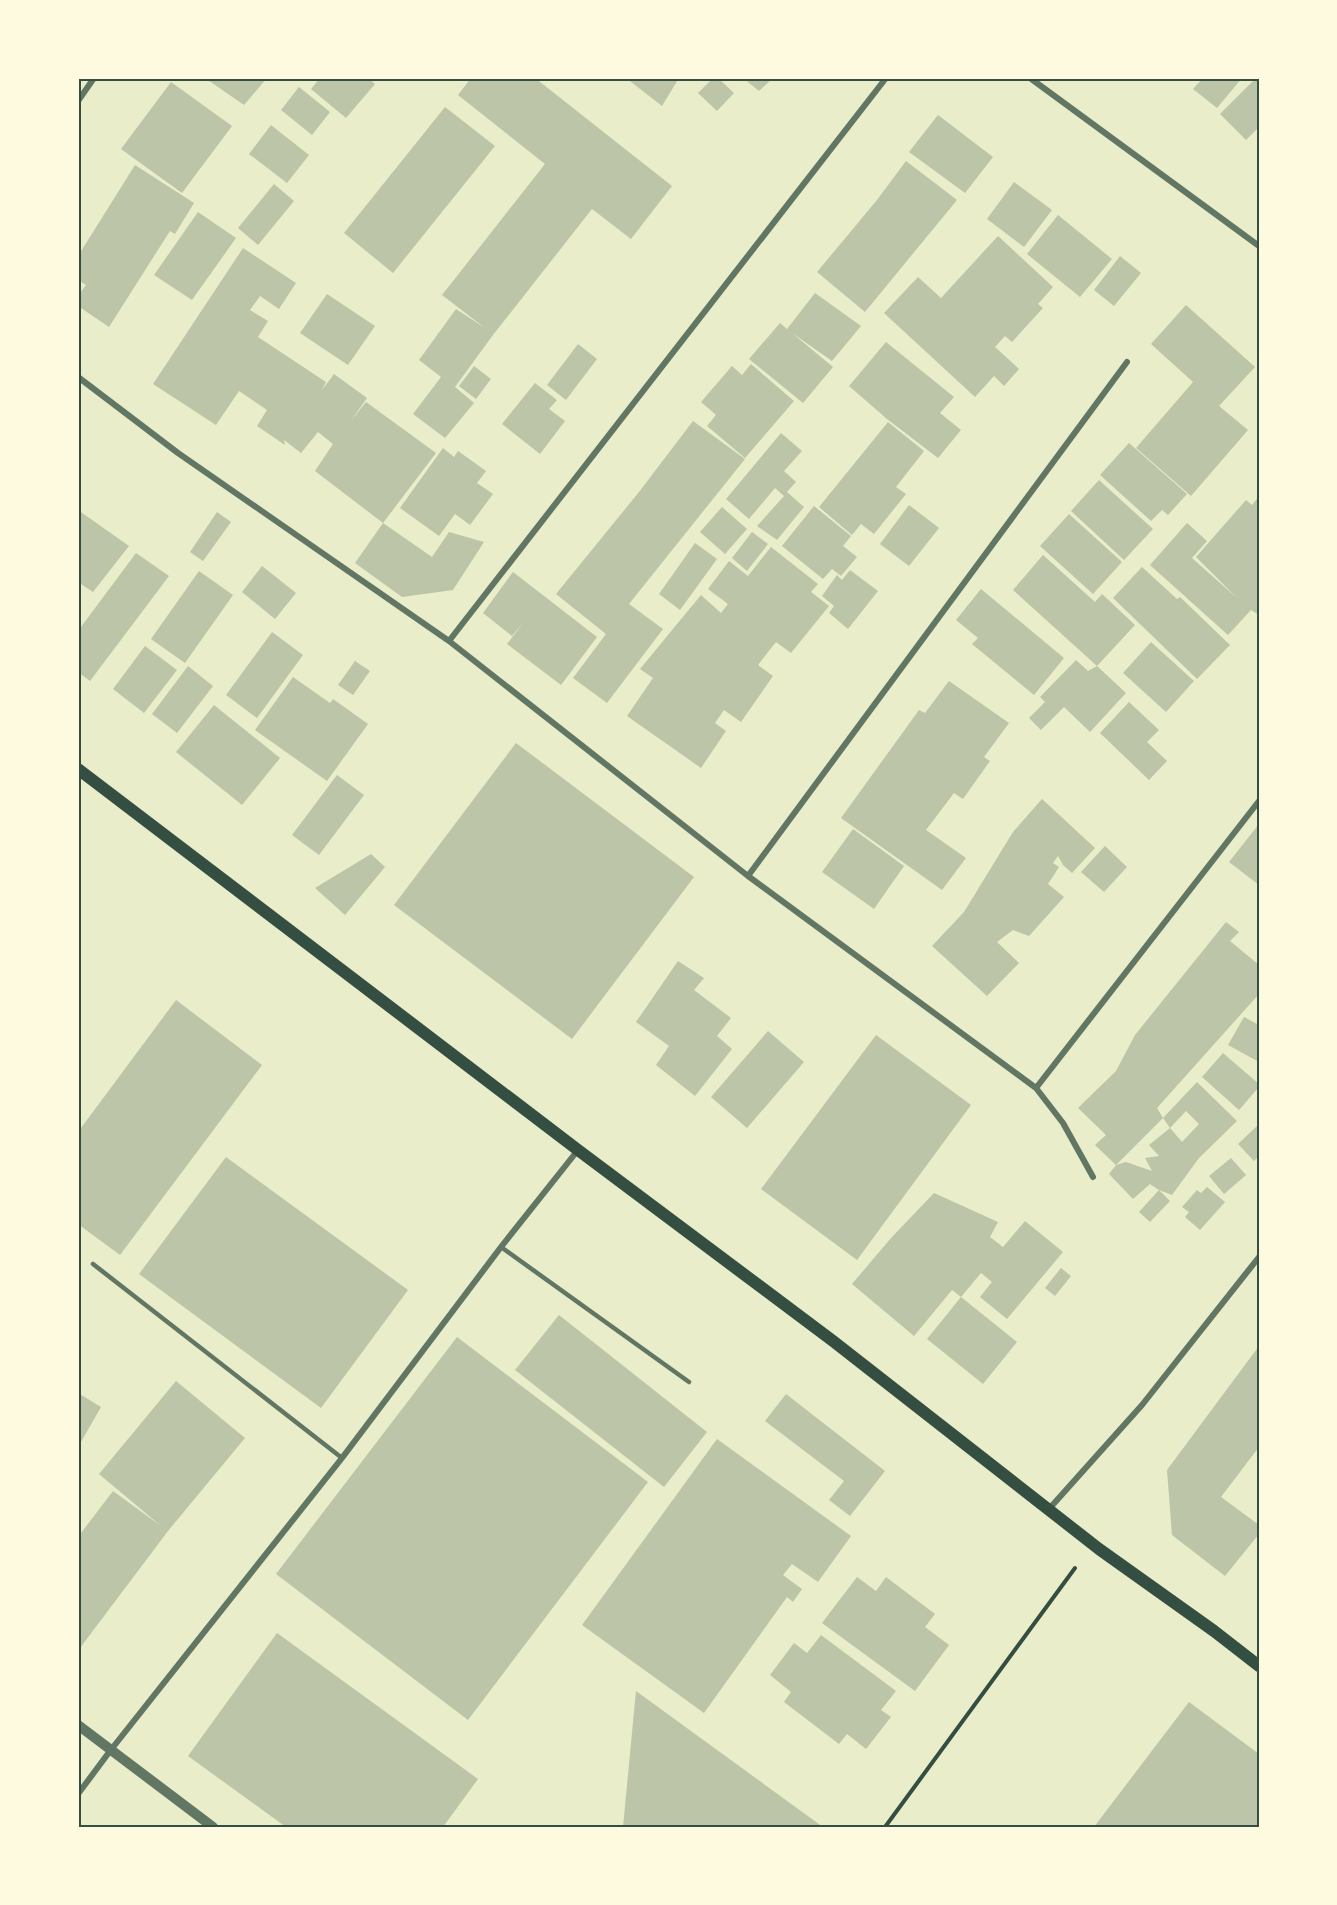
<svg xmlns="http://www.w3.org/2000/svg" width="1337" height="1905" font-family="'Titillium Web',sans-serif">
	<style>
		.building { fill: #bcc5a7 }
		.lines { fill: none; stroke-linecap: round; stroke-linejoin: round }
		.path { stroke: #344e41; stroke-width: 4 }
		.service { stroke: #617663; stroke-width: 4.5 }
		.minor { stroke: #617663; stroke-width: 6 }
		.tertiary { stroke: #617663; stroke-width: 10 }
		.secondary { stroke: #344e41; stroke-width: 12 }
		.neatline { fill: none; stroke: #344e41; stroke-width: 2 }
	</style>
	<rect width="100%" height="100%" fill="#e9edc9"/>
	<!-- building -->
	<path class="building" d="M 205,78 L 267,78 L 244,105 Z
		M 320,78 L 368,78 L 375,84 L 346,118 L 311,89 Z
		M 471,78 L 535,78 L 672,186 L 631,239 L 592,209 L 493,335 L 455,387 L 474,403 L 445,438 L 413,414 L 441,377 L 419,360 L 456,309 L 485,328 L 442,295 L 545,164 L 458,95 Z
		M 626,78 L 679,78 L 662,106 Z
		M 713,78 L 718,78 L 734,93 L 717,111 L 698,93 Z
		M 743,78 L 773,78 L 759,91 Z
		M 1203,78 L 1242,78 L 1217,108 L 1193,89 Z
		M 1256,78 L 1259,78 L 1259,127 L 1246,140 L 1220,114 Z
		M 171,82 L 232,126 L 182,193 L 121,149 Z
		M 299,87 L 330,112 L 312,135 L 281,110 Z
		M 445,107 L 495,146 L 393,273 L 344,233 Z
		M 938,115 L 993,157 L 965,193 L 909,152 Z
		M 271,125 L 309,155 L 287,183 L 249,154 Z
		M 906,161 L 957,200 L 865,312 L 817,272 L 877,200 Z
		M 135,165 L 194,203 L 175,234 L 170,231 L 109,327 L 78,306 L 78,296 L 86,285 L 78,280 L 78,256 Z
		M 1014,182 L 1052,210 L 1024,247 L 987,219 Z
		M 274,184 L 294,201 L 258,245 L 238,228 Z
		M 198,212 L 236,238 L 192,300 L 154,275 Z
		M 1058,215 L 1112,259 L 1080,297 L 1027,254 Z
		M 998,236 L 1053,287 L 1038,304 L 1043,308 L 1012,342 L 1005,336 L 995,347 L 1019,369 L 1004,386 L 994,376 L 975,397 L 884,313 L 918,277 L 941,298 Z
		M 243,248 L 296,283 L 279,309 L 260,296 L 250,310 L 268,321 L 258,337 L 326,382 L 322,390 L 334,374 L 367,398 L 350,422 L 366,402 L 436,453 L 383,523 L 315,471 L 333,444 L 318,432 L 301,453 L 284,440 L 285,445 L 257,426 L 267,410 L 239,391 L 216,425 L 153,384 Z
		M 1120,256 L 1141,273 L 1114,306 L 1094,290 Z
		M 815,293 L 861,326 L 832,361 L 792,333 L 833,367 L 803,403 L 749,359 L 780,323 L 787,329 Z
		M 327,294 L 375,326 L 348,365 L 300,333 Z
		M 1186,305 L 1255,367 L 1219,406 L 1248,430 L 1191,496 L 1136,448 L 1193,382 L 1151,344 Z
		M 886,342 L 954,397 L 940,413 L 961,430 L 938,458 L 887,419 L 849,386 Z
		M 578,344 L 597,359 L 566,400 L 547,385 Z
		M 751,364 L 794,401 L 745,458 L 707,426 L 716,415 L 701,402 L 732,366 L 742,375 Z
		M 474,366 L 491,379 L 476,399 L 459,386 Z
		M 535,383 L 557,400 L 549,409 L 565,421 L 540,454 L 502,424 Z
		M 693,421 L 745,459 L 629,604 L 663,629 L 607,703 L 573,678 L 606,634 L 556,594 L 639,492 Z
		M 888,422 L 924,451 L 896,487 L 906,494 L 874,534 L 861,524 L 852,535 L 819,507 Z
		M 781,433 L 802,451 L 784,471 L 796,482 L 787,492 L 804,507 L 777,540 L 757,526 L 784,496 L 775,488 L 749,519 L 726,499 Z
		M 1129,443 L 1187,494 L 1168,515 L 1162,510 L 1151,521 L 1100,475 Z
		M 443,448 L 454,457 L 458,451 L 486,471 L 477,483 L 493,494 L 470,525 L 455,514 L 439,536 L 400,508 Z
		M 1099,480 L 1153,529 L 1124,560 L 1071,511 Z
		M 1259,496 L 1259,615 L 1251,610 L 1228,635 L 1150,565 L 1187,523 L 1207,541 L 1192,558 L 1237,598 L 1196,557 L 1246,500 L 1252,505 Z
		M 909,505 L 939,528 L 909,566 L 880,544 Z
		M 814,506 L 851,536 L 843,546 L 857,557 L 841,576 L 832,569 L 823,579 L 782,546 Z
		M 722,507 L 747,529 L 725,554 L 700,532 Z
		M 78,510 L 129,546 L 93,592 L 78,582 Z
		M 217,512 L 231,522 L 203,561 L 190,552 Z
		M 1069,514 L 1122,562 L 1093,594 L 1040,546 Z
		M 383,523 L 432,557 L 449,532 L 484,542 L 453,590 L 402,597 L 355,563 Z
		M 752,532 L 768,544 L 747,571 L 732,558 Z
		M 695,543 L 717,559 L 680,610 L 659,594 Z
		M 771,547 L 818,584 L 811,592 L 829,606 L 791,653 L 776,642 L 768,652 L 758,665 L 773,676 L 741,722 L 724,710 L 715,723 L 726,731 L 701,768 L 627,716 L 653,678 L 640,669 L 701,595 L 721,613 L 728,604 L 708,589 L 729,561 L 748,576 Z
		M 136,553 L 169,576 L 90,681 L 78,672 L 78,631 Z
		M 1043,555 L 1095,602 L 1102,594 L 1135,625 L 1097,666 L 1013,590 Z
		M 262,566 L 296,593 L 275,619 L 242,592 Z
		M 1142,567 L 1177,599 L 1180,597 L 1230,645 L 1197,679 L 1113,598 Z
		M 850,570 L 878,591 L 848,629 L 829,613 L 834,606 L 822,596 L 837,575 L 842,580 Z
		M 199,571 L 233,595 L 185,663 L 151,639 Z
		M 513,572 L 597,637 L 561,685 L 507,644 L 523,623 L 512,636 L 483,613 Z
		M 981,589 L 1064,658 L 1034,695 L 972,644 L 978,638 L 956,620 Z
		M 272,632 L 303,655 L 257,718 L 226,695 Z
		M 1151,642 L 1194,681 L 1166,712 L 1123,673 Z
		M 145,646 L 177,670 L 144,713 L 113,689 Z
		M 1076,660 L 1088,671 L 1097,666 L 1126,693 L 1090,732 L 1064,707 L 1041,730 L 1029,718 L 1045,702 L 1040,697 Z
		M 355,661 L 370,671 L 353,695 L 338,685 Z
		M 188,666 L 213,686 L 177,733 L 152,714 Z
		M 293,677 L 330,703 L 333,699 L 368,724 L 327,781 L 255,730 Z
		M 949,681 L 1009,723 L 984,757 L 990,761 L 963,799 L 954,793 L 926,830 L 966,858 L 942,890 L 841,818 L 919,710 L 925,713 Z
		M 1129,702 L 1159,730 L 1147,742 L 1167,761 L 1149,780 L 1100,733 Z
		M 214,705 L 280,758 L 242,805 L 176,752 Z
		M 516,743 L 694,877 L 572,1039 L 394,905 Z
		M 337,775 L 364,795 L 319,855 L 292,835 Z
		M 1042,799 L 1095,848 L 1072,873 L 1063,865 L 1058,856 L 1053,863 L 1059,867 L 1048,884 L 1064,897 L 1029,936 L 1013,930 L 997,942 L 1019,963 L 987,996 L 932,946 L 964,912 L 1013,832 Z
		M 1259,824 L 1259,885 L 1229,862 Z
		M 853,829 L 904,866 L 874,909 L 822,872 Z
		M 1105,846 L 1127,867 L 1104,892 L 1081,872 Z
		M 371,854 L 385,867 L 345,915 L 315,888 Z
		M 1226,922 L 1239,932 L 1230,941 L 1259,965 L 1259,994 L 1157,1108 L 1163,1118 L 1116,1165 L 1126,1162 L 1152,1171 L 1145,1158 L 1159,1156 L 1149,1145 L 1170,1128 L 1182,1142 L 1199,1124 L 1186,1111 L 1170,1128 L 1163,1118 L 1197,1082 L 1237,1121 L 1199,1158 L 1172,1195 L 1159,1190 L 1170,1201 L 1150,1222 L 1139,1212 L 1159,1190 L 1150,1184 L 1133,1199 L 1109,1174 L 1116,1165 L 1095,1145 L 1106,1135 L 1078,1108 L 1116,1071 L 1135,1035 Z
		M 678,961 L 704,978 L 694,990 L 731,1018 L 717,1036 L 732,1049 L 695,1096 L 656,1065 L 669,1046 L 636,1022 Z
		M 176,1000 L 262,1065 L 120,1255 L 78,1224 L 78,1132 Z
		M 1244,1017 L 1259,1025 L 1259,1062 L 1228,1045 Z
		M 768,1031 L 804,1062 L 747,1128 L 711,1097 Z
		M 876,1035 L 971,1105 L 857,1260 L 761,1189 Z
		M 1223,1053 L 1259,1084 L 1259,1087 L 1239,1110 L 1202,1077 Z
		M 1257,1126 L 1259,1129 L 1259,1156 L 1254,1161 L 1238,1144 Z
		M 226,1157 L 408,1290 L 321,1408 L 139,1274 Z
		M 1231,1158 L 1246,1175 L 1224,1194 L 1209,1176 Z
		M 1207,1187 L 1225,1202 L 1200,1230 L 1185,1217 L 1189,1212 L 1182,1207 L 1197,1190 L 1201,1193 Z
		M 934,1193 L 998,1222 L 990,1237 L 1003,1247 L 1025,1221 L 1063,1252 L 1007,1319 L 980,1297 L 992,1282 L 981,1273 L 961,1297 L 952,1290 L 914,1336 L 852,1284 L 891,1238 Z
		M 1061,1268 L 1071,1276 L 1055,1296 L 1045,1288 Z
		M 961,1297 L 1017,1342 L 983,1384 L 927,1339 Z
		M 559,1315 L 707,1432 L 664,1487 L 515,1370 Z
		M 457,1337 L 648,1482 L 468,1720 L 276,1574 Z
		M 1259,1346 L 1259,1447 L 1221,1497 L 1259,1525 L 1259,1534 L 1225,1576 L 1172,1535 L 1167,1470 Z
		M 176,1381 L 245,1438 L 168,1531 L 80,1648 L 78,1646 L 78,1537 L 113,1491 L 161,1526 L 99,1474 Z
		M 78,1393 L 101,1407 L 78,1447 Z
		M 786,1394 L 885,1471 L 850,1516 L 829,1500 L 844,1481 L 765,1421 Z
		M 717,1439 L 851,1536 L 818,1582 L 792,1564 L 783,1575 L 802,1589 L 793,1602 L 787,1597 L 704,1713 L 582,1625 Z
		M 857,1577 L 876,1591 L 886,1577 L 935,1614 L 925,1627 L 949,1645 L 915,1691 L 822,1623 Z
		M 277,1633 L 478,1779 L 443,1827 L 286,1827 L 188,1756 Z
		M 821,1635 L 896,1691 L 881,1710 L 891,1717 L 866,1749 L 847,1734 L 839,1744 L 784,1702 L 791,1692 L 770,1675 L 794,1643 L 807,1653 Z
		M 636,1691 L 823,1827 L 623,1827 Z
		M 1189,1702 L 1259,1754 L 1259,1827 L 1094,1827 Z"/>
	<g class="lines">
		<!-- path -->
		<path class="path" d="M 885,1827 L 1075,1568"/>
		<!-- service -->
		<path class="service" d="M 501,1247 L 689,1382
			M 93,1264 L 342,1458"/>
		<!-- minor -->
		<path class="minor" d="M 1030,78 L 1259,246
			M 78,101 L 94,78
			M 78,377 L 178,453 L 449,641 L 748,876 L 1036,1088 L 1063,1123 L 1093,1177
			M 449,641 L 886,78
			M 748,876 L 1127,362
			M 1036,1088 L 1259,801
			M 1049,1509 L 1142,1405 L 1259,1257
			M 78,1794 L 110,1751 L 342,1458 L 501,1247 L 578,1150"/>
		<!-- tertiary -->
		<path class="tertiary" d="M 78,1725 L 213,1827"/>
		<!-- secondary -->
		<path class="secondary" d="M 78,769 L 578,1150 L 833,1341 L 1099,1549 L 1214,1631 L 1259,1666"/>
	</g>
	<!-- border -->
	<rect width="1337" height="1905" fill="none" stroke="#fefae0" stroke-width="159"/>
	<rect x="80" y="80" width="1178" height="1746" class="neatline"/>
</svg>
